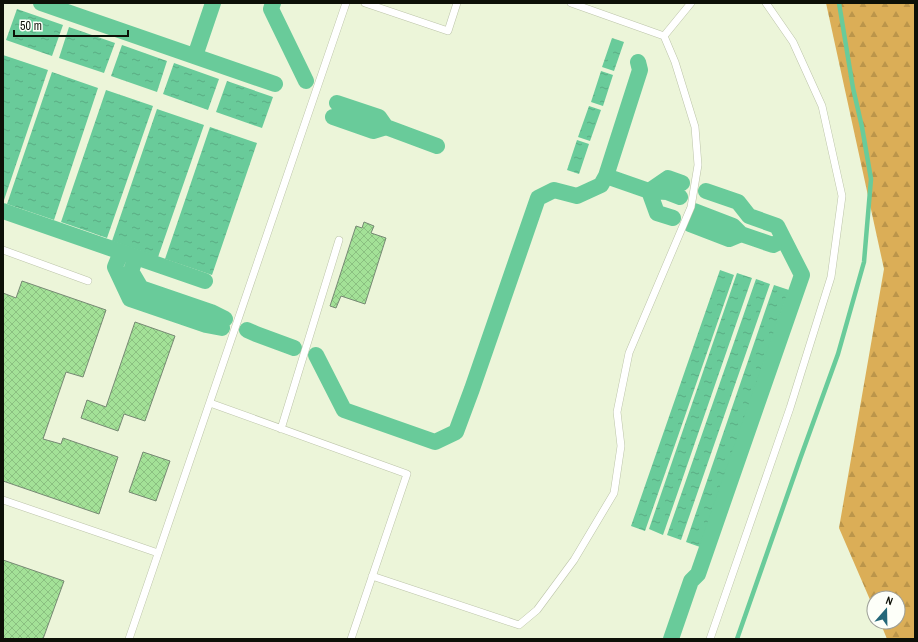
<svg xmlns="http://www.w3.org/2000/svg" width="918" height="642" font-family="'Archivo Narrow',sans-serif">
	<style>
		.forest { fill: url(#forest-firs) }
		.water { fill: url(#water-ripples) }
		.lines { fill: none; stroke-linecap: round; stroke-linejoin: round }
		.stream { stroke: #69cb9a; stroke-width: 4.5 }
		.canal { stroke: #69cb9a; stroke-width: 16 }
		.building { fill: url(#building-cross-hatch); stroke: #768973 }
		.lane-casing { stroke: #bcc4a9; stroke-width: 8 }
		.lane { stroke: #fff; stroke-width: 7 }
	</style>
	<defs>
		<pattern id="forest-firs" width="22" height="20" patternUnits="userSpaceOnUse"><rect width="22" height="20" fill="#dbae57"/><path d="M5 1l3.5 6h-7zM16 11l3.5 6h-7z" fill="#bb954a"/></pattern>
		<pattern id="water-ripples" width="26" height="14" patternUnits="userSpaceOnUse"><rect width="26" height="14" fill="#69cb9a"/><path d="M2 4q2-2 4 0t4 0M15 11q2-2 4 0t4 0" fill="none" stroke="#5aad83"/></pattern>
		<pattern id="building-cross-hatch" width="8" height="8" patternUnits="userSpaceOnUse"><rect width="8" height="8" fill="#a3e197"/><path d="M0 0l8 8M0 8l8-8" fill="none" stroke="#8bc081"/></pattern>
	</defs>
	<rect width="100%" height="100%" fill="#ecf5d9"/>
	<!-- forest -->
	<path class="forest" d="M 826,3 L 915,3 L 915,639 L 887,639 L 880,622 L 898,622 L 898,598 L 874,598 L 874,609 L 839,528 L 884,269 Z"/>
	<!-- water -->
	<path class="water" d="M 17,9 L 63,25 L 52,56 L 6,40 Z
		M 69,27 L 115,43 L 104,73 L 59,58 Z
		M 612,38 L 624,42 L 614,71 L 602,67 Z
		M 122,45 L 167,61 L 157,92 L 111,76 Z
		M 3,55 L 48,70 L 3,203 Z
		M 174,63 L 219,79 L 208,110 L 163,94 Z
		M 601,71 L 613,75 L 603,106 L 591,102 Z
		M 52,72 L 98,88 L 54,220 L 7,204 Z
		M 227,81 L 273,97 L 262,128 L 216,112 Z
		M 106,90 L 153,106 L 107,238 L 61,222 Z
		M 589,106 L 601,110 L 590,141 L 578,137 Z
		M 157,109 L 204,125 L 158,257 L 112,241 Z
		M 210,127 L 257,143 L 212,275 L 165,259 Z
		M 577,140 L 589,144 L 579,174 L 567,170 Z
		M 720,270 L 734,275 L 645,531 L 631,526 Z
		M 737,273 L 752,278 L 663,535 L 649,529 Z
		M 756,279 L 770,284 L 681,540 L 667,535 Z
		M 774,285 L 789,290 L 700,547 L 686,542 Z"/>
	<g class="lines">
		<!-- stream -->
		<path class="stream" d="M 737,639 L 800,459 L 838,354 L 864,262 L 871,179 L 862,127 L 853,88 L 839,3"/>
		<!-- canal -->
		<path class="canal" d="M 41,3 L 275,84
			M 273,3 L 271,9 L 306,81
			M 195,56 L 213,3
			M 337,103 L 379,117 L 386,127
			M 333,117 L 373,131 L 386,127 L 437,146
			M 606,176 L 640,70 L 638,62
			M 649,191 L 657,213 L 673,218
			M 649,191 L 668,178 L 682,183
			M 3,211 L 205,281
			M 694,211 L 733,226 L 741,234 L 773,245 L 783,240
			M 690,224 L 729,239 L 741,234
			M 121,252 L 115,267 L 130,299 L 206,325 L 222,328
			M 136,257 L 131,271 L 141,288 L 211,312 L 225,319
			M 247,330 L 256,334 L 294,348
			M 316,355 L 344,410 L 435,442 L 456,432 L 472,389 L 538,198 L 554,190 L 577,196 L 601,185 L 606,176 L 649,191 L 667,192 L 680,197
			M 671,639 L 691,581 L 698,574 L 802,275 L 777,226 L 749,216 L 738,202 L 706,191"/>
	</g>
	<!-- building -->
	<path class="building" d="M 364,222 L 374,226 L 371,233 L 386,238 L 365,304 L 341,296 L 336,308 L 330,306 L 356,226 L 362,228 Z
		M 22,281 L 106,310 L 83,377 L 66,372 L 43,439 L 61,444 L 63,438 L 118,457 L 99,514 L 3,481 L 3,293 L 16,298 Z
		M 135,322 L 175,336 L 145,421 L 124,414 L 118,431 L 81,418 L 87,400 L 106,407 Z
		M 143,452 L 170,461 L 156,501 L 129,492 Z
		M 3,560 L 64,581 L 43,639 L 3,639 Z"/>
	<g class="lines">
		<defs>
			<path id="lane" d="M 365,3 L 448,31 L 457,3
				M 664,36 L 691,3
				M 3,250 L 88,281
				M 210,403 L 407,474 L 351,639
				M 281,429 L 339,240
				M 3,500 L 158,553
				M 372,576 L 519,625 L 537,610 L 574,560 L 614,493 L 621,446 L 617,412 L 629,353 L 691,207 L 698,165 L 695,127 L 675,62 L 664,36 L 571,3
				M 129,639 L 346,3
				M 710,639 L 790,408 L 831,277 L 842,196 L 822,106 L 793,42 L 766,3"/>
		</defs>
		<!-- lane casing -->
		<use href="#lane" class="lane-casing"/>
		<!-- lane -->
		<use href="#lane" class="lane"/>
	</g>
	<!-- border -->
	<rect width="918" height="642" fill="none" stroke="#0d1007" stroke-width="8"/>
	<!-- north arrow -->
	<g transform="translate(886 610) rotate(20)"><circle r="19" fill="#fdfff9" stroke="#9d9f98"/>
	<path d="M0-3L7 15L0 10L-7 15Z" fill="#246779"/>
	<text y="-6" font-size="11" font-weight="bold" text-anchor="middle" fill="#0d1007">N</text>
	</g>
	<!-- scale -->
	<path d="M14 30v6h114v-6" fill="none" stroke="#0d1007" stroke-width="2"/>
	<text x="20" y="30" font-size="12" fill="#0d1007" stroke="#fdfff9" stroke-width="3" paint-order="stroke">50 m</text>
</svg>
